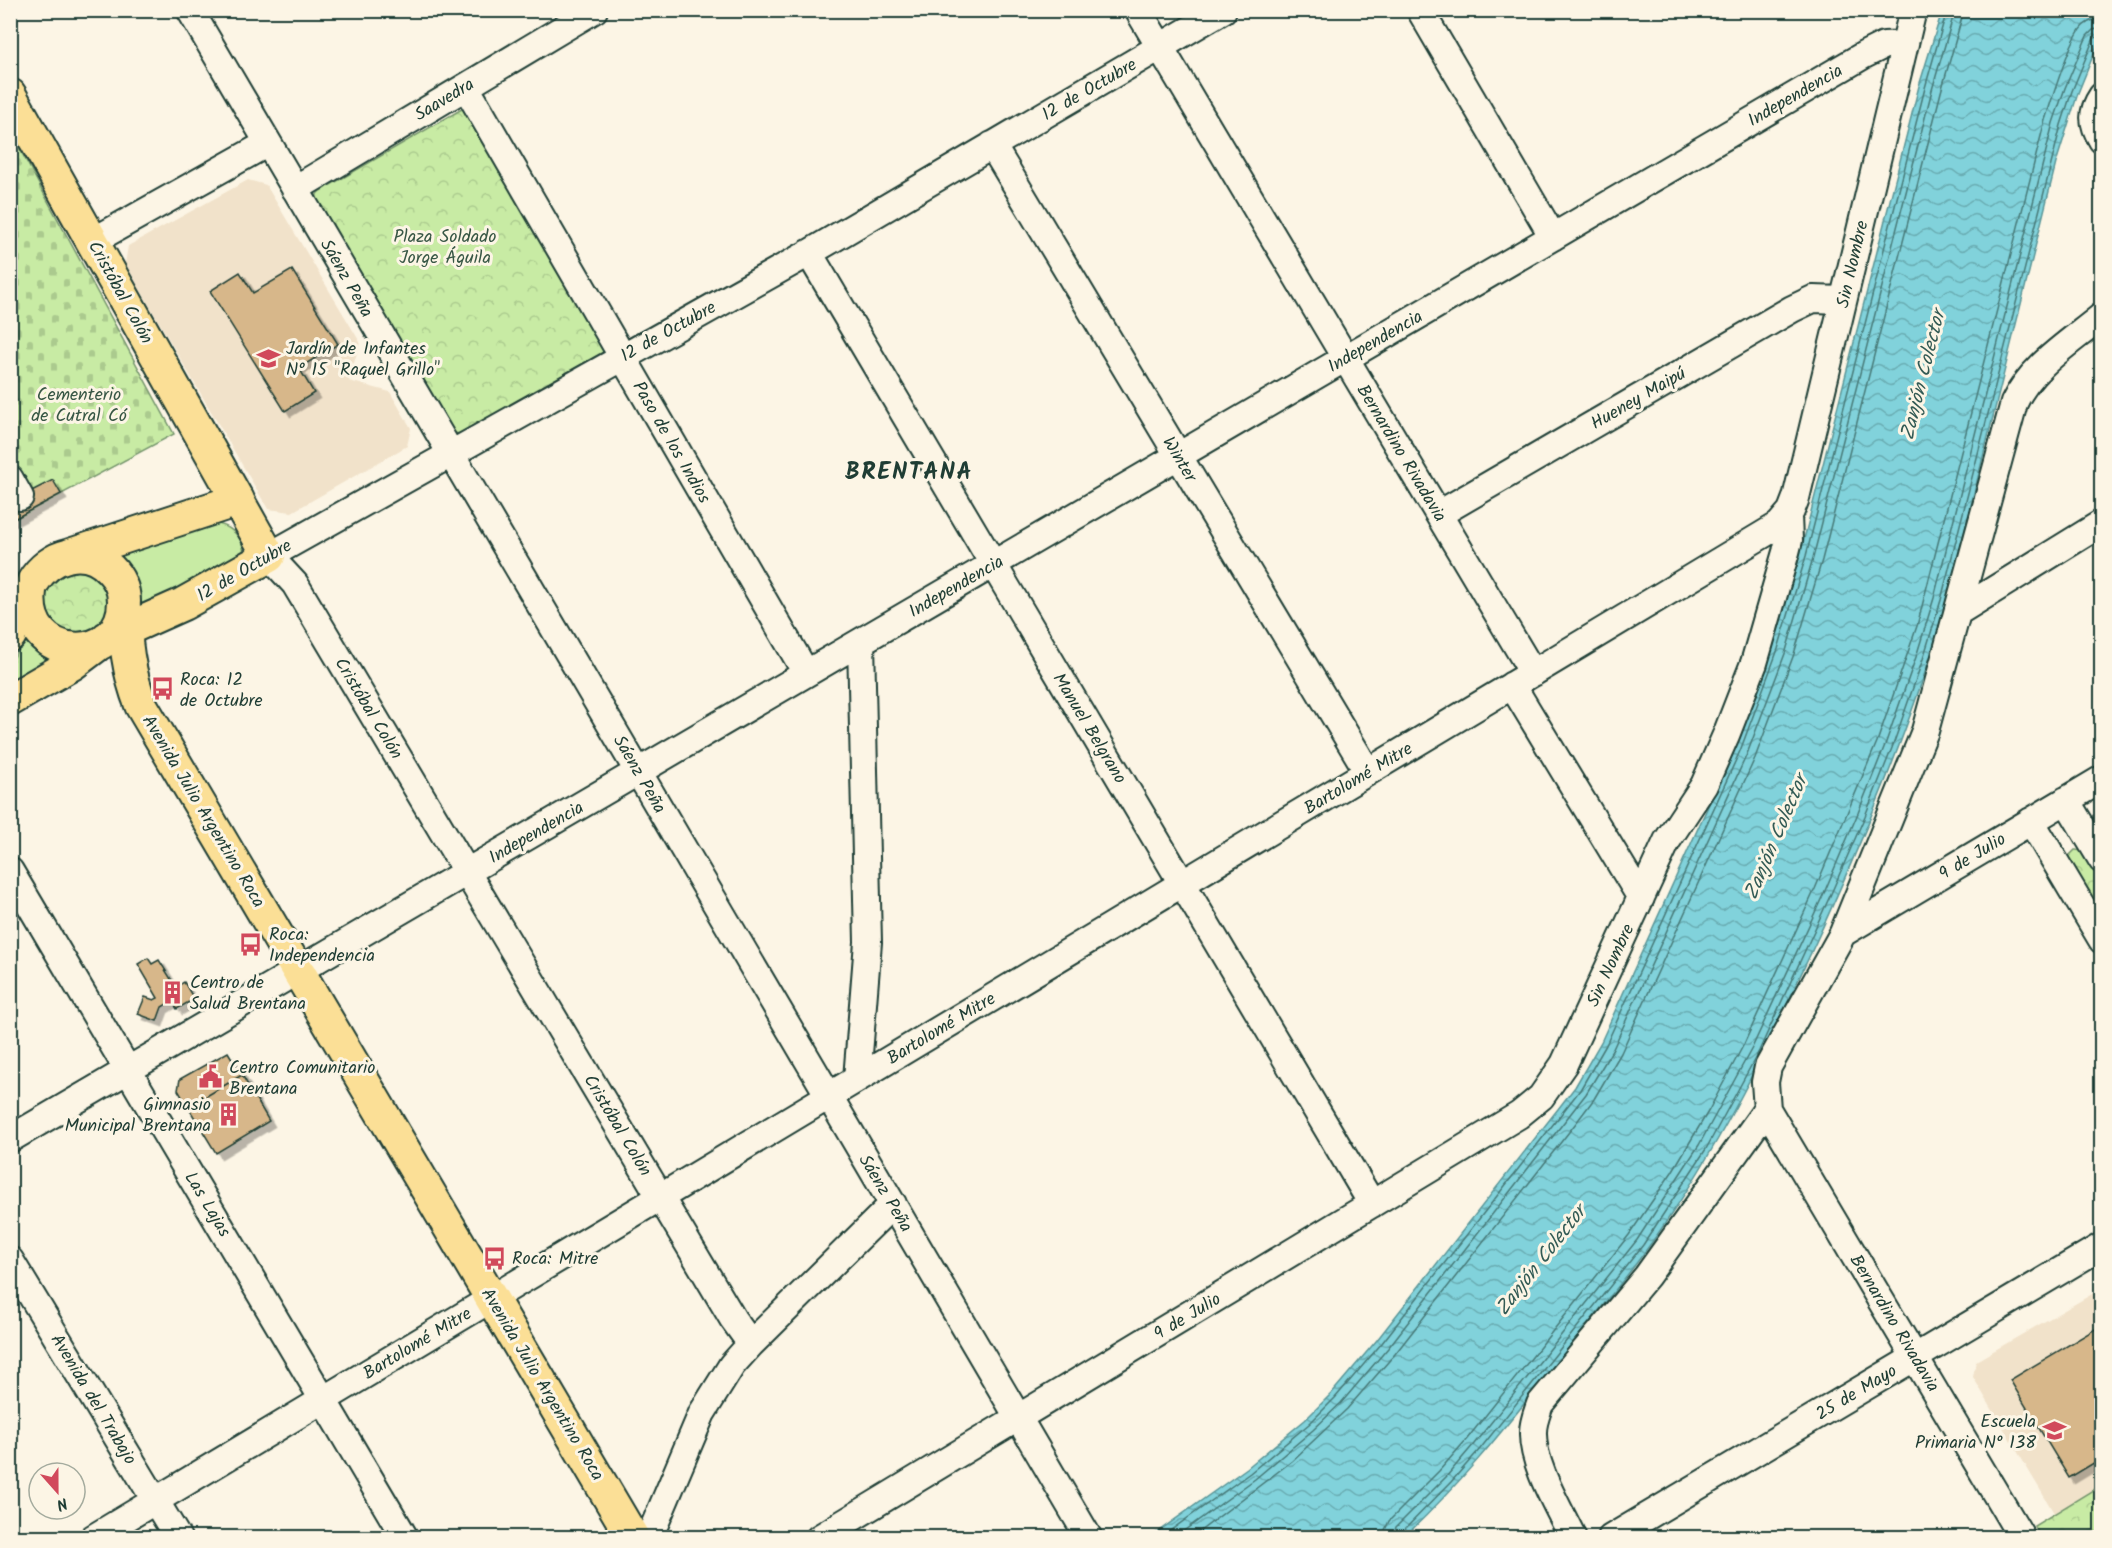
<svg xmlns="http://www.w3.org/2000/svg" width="2112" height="1548" font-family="Kalam,sans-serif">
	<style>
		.built { fill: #f1e2ca }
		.grass { fill: #c8eba4; stroke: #74946c; stroke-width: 1.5 }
		.cemetery { fill: url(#cemetery-stones); stroke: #74946c; stroke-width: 1.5 }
		.park { fill: url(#park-crowns); stroke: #74946c; stroke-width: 1.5 }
		.water { fill: url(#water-waves); stroke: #5a9698; stroke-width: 1.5 }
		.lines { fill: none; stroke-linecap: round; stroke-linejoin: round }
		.shore { stroke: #467977; stroke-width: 1.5 }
		.building { fill: #d7b78a; stroke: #1f3d34; stroke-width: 1.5; filter: url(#shadow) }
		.minor-casing { stroke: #1f3d34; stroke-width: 30 }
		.major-casing { stroke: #1f3d34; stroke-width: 36 }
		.minor { stroke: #fcf5e5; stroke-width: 26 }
		.major { stroke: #fbdf96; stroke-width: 32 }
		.labels { text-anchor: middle; stroke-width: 6; stroke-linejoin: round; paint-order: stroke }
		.street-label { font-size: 18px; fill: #1f3d34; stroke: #fcf5e5 }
		.park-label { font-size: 18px; fill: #385745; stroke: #fcf5e5 }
		.poi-label { font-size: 18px; fill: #1f3d34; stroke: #fcf5e5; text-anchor: start }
		.water-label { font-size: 20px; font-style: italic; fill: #335b55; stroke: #fcf5e5 }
		.district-label { font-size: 24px; font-weight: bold; letter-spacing: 1.5px; fill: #1f3d34; stroke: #fcf5e5 }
	</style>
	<defs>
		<pattern id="cemetery-stones" width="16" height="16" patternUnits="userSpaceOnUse" patternTransform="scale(1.5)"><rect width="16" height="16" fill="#c8eba4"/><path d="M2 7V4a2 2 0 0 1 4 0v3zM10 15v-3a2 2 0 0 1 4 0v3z" fill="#abca8e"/></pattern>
		<pattern id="park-crowns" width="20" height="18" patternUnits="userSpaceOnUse" patternTransform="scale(1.5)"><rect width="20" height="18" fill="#c8eba4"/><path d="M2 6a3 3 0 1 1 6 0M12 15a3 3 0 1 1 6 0" fill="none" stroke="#abca8e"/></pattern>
		<pattern id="water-waves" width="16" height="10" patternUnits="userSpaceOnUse" patternTransform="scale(1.5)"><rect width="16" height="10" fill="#81d2db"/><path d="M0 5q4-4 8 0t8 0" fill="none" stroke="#69acb2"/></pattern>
		<filter id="shadow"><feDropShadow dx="5.5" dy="5.5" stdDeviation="0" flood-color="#0004"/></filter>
	</defs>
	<rect width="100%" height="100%" fill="#fcf5e5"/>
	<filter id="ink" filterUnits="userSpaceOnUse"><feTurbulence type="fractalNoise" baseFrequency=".0167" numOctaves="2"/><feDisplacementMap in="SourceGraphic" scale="12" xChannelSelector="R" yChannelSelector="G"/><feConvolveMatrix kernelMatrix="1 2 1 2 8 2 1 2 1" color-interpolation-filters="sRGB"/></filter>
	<g filter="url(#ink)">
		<!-- built -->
		<path class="built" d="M 248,180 L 266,185 L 360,342 L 349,381 L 390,392 L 411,428 L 407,446 L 292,512 L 268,509 L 125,264 L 128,246 Z
			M 2101,1289 L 2101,1485 L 2054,1513 L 1973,1377 L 1976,1361 Z"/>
		<!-- grass -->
		<path class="grass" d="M 213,523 C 230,525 243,536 244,553 L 133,620 L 112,553 Z
			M 24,634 L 34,648 L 55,658 L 11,688 L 10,667 Z"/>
		<!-- cemetery -->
		<path class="cemetery" d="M 10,131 L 174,434 L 11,521 L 10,521 Z"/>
		<!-- park -->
		<path class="park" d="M 467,106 L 609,351 L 463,434 L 453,433 L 316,203 L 317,194 L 320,191 Z
			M 70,568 C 76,569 87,569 92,572 C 120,592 109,638 73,633 C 69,632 63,632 59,630 C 54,627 50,621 46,617 L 44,587 Z
			M 2075,850 C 2086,849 2099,868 2101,880 C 2104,893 2101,909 2101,923 L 2067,858 Z
			M 2101,1485 L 2101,1537 L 2041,1537 L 2034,1526 Z"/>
		<!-- water -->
		<path class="water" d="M 1942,11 L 2101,11 L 2101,36 L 2078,93 L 2056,163 L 1947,602 C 1912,724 1863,840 1810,955 C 1768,1045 1726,1134 1670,1216 C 1636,1268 1594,1315 1556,1364 C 1508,1424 1461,1484 1404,1537 L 1149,1538 L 1247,1468 L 1305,1420 L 1331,1394 L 1377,1340 L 1558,1109 L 1575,1087 L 1601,1042 L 1734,749 L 1773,647 L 1800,555 L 1919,86 Z"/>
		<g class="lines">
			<!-- shore -->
			<path class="shore" d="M 1160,1538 L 1250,1473 L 1309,1424 L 1335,1398 L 1382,1343 L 1580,1090 L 1606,1045 L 1740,751 L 1778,649 L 1806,556 L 1925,88 L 1947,10
				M 1174,1538 L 1255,1479 L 1313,1430 L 1341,1403 L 1388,1348 L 1568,1117 L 1586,1094 L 1613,1049 L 1747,754 L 1786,651 L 1813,558 L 1932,90 L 1955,10
				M 1191,1538 L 1292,1461 L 1347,1409 L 1395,1354 L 1576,1123 L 1594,1099 L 1621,1053 L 1755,758 L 1794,654 L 1822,560 L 1941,92 L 1964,10
				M 1384,1538 L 1385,1530 L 1389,1521 L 1439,1471 L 1467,1439 L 1629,1235 L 1672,1172 L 1709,1110 L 1744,1044 L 1815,889 L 1877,742 L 1917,626 L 2045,120 C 2052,100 2070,37 2084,25 C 2089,21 2095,19 2102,19
				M 1393,1538 L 1396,1527 L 1446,1477 L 1474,1444 L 1637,1240 L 1699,1145 L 1752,1048 L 1824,893 L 1858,813 L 1885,745 L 1916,657 L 1934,598 L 2053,123 L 2065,88 L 2087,36 L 2093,30 L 2102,28
				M 1401,1538 L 1403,1531 L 1451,1482 L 1480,1449 L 1643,1245 L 1706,1149 L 1759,1051 L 1830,896 L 1865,816 L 1892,748 L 1923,659 L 1941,600 L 2061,125 L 2072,91 L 2094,38 L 2102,36"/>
		</g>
		<!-- building -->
		<path class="building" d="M 292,270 L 338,344 L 299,368 L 314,393 L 285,411 L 210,291 L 240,272 L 253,293 Z
			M 53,480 L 61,494 L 10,521 L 10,502 Z
			M 148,958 L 152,964 L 159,960 L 176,987 L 184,982 L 194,999 L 177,1009 L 172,1001 L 162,1007 L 157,1021 L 138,1014 L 145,997 L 154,1000 L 158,998 L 138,964 Z
			M 228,1052 L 242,1075 L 188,1107 L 178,1090 L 180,1079 Z
			M 242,1075 L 269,1121 L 216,1153 L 188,1107 Z
			M 2102,1325 L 2102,1345 L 2094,1350 L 2102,1363 L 2102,1458 L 2069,1478 L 2010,1380 Z"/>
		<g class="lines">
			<defs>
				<path id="minor" d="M 190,10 L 1089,1538
					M 1138,10 L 1533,673
					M 1420,10 L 1553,237
					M 466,87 L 806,673
					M 2102,96 C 2091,112 2092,124 2102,140
					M 992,145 L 1368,772
					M 295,189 L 594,10
					M 93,241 L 268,143
					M 809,253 L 1372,1204
					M 10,479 L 20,497
					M 1439,514 L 1792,309 L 1813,299 L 1843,300
					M 1958,612 L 2102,523
					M 1512,685 L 1641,898
					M 2066,800 L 2102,860
					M 2031,821 L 2102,940
					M 10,871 L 405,1538
					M 1843,933 L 2102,779
					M 857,1079 L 868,942 L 861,642
					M 10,1139 L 1864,55 L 1884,45 L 1905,44
					M 10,1260 L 178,1538
					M 751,1344 L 733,1319 L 295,584 L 269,556 L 809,253 L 1223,10
					M 93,1538 L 1779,525 L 1791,511 L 1796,498 L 1913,10
					M 649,1538 L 702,1413 L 732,1365 L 751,1344 L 893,1204
					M 819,1538 L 1519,1115 L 1541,1097 L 1564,1064 L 1667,841 L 1704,785 L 1726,735 L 1754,663 L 1786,552 L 1789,540 L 1788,516
					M 1573,1538 C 1559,1508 1532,1465 1533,1432 C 1533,1422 1537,1413 1540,1404 L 1647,1276 L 1767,1109
					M 1611,1538 L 2102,1246
					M 2022,1538 L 1767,1109 L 1765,1082 L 1768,1067 L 1843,933 L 1925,731 L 2014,403 C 2031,366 2071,342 2102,316"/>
				<path id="major" d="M 10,95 L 269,556 L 183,604 L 107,638
					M 70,555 L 238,500
					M 124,607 C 125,641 128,672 141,705 L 633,1538
					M 10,635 L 33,582 C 49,555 86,543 110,569 C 118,577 124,589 124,601 C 124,668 21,664 30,591
					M 10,700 L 72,664 L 96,646"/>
			</defs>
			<!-- minor casing -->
			<use href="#minor" class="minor-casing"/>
			<!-- major casing -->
			<use href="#major" class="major-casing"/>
			<!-- minor -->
			<use href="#minor" class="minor"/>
			<!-- major -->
			<use href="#major" class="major"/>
		</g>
	</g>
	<!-- icons -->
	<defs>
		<symbol id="school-bare" viewBox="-9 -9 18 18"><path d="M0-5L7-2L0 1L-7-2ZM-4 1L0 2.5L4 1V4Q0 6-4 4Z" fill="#d1495b" stroke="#fcf5e5" stroke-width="2.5" paint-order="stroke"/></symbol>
		<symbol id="bus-bare" viewBox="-9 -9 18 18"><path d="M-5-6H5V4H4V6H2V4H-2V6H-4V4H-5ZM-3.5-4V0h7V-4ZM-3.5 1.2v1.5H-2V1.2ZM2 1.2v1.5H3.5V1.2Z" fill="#d1495b" stroke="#fcf5e5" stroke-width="2.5" paint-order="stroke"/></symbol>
		<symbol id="building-bare" viewBox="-9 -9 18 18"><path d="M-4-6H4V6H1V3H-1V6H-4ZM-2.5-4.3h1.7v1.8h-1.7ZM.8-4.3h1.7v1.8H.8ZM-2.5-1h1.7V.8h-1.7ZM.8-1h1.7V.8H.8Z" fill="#d1495b" stroke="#fcf5e5" stroke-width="2.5" paint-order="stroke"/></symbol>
		<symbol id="civic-bare" viewBox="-9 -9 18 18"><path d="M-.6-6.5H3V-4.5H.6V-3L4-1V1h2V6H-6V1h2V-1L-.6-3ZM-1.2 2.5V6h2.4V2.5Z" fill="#d1495b" stroke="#fcf5e5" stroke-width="2.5" paint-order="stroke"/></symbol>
	</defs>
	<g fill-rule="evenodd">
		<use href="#school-bare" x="252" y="342" width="33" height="33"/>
		<use href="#bus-bare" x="146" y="672" width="33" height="33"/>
		<use href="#bus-bare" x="234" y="928" width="33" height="33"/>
		<use href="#building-bare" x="156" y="976" width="33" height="33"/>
		<use href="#civic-bare" x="194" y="1060" width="33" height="33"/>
		<use href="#building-bare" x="212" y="1098" width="33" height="33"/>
		<use href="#bus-bare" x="478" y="1242" width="33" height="33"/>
		<use href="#school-bare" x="2038" y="1414" width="33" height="33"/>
	</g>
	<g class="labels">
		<!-- street labels -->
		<g class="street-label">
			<text transform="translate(1089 89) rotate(-30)" y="6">12 de Octubre</text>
			<text transform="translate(1795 95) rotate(-30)" y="6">Independencia</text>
			<text transform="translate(444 99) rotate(-31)" y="6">Saavedra</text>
			<text transform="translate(1852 264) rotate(-77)" y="6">Sin Nombre</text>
			<text transform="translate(347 278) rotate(60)" y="6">Sáenz Peña</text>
			<text transform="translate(121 292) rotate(61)" y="6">Cristóbal Colón</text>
			<text transform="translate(668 331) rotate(-29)" y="6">12 de Octubre</text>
			<text transform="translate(1375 341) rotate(-30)" y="6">Independencia</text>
			<text transform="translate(1638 398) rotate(-30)" y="6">Hueney Maipú</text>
			<text transform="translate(672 442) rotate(60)" y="6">Paso de los Indios</text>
			<text transform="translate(1402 453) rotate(59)" y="6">Bernardino Rivadavia</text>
			<text transform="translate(1180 459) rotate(59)" y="6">Winter</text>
			<text transform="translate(244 570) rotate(-30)" y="6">12 de Octubre</text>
			<text transform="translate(956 586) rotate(-30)" y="6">Independencia</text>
			<text transform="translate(369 708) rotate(59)" y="6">Cristóbal Colón</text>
			<text transform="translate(1090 728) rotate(59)" y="6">Manuel Belgrano</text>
			<text transform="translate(640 774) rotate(60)" y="6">Sáenz Peña</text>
			<text transform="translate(1358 778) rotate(-31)" y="6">Bartolomé Mitre</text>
			<text transform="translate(204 811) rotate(59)" y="6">Avenida Julio Argentino Roca</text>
			<text transform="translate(536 832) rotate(-30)" y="6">Independencia</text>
			<text transform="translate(1972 856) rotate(-31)" y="6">9 de Julio</text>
			<text transform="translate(1610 965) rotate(-65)" y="6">Sin Nombre</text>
			<text transform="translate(941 1028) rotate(-31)" y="6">Bartolomé Mitre</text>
			<text transform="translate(618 1125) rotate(59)" y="6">Cristóbal Colón</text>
			<text transform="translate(886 1193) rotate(59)" y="6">Sáenz Peña</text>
			<text transform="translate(208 1204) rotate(59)" y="6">Las Lajas</text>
			<text transform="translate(1187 1316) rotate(-31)" y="6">9 de Julio</text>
			<text transform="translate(1895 1323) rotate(59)" y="6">Bernardino Rivadavia</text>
			<text transform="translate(417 1343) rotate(-31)" y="6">Bartolomé Mitre</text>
			<text transform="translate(543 1384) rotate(59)" y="6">Avenida Julio Argentino Roca</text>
			<text transform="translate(1856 1392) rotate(-31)" y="6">25 de Mayo</text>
			<text transform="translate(94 1399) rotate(59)" y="6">Avenida del Trabajo</text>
		</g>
		<!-- park labels -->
		<g class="park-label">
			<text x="445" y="242">Plaza Soldado<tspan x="445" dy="21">Jorge Águila</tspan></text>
			<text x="79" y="400">Cementerio<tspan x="79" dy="21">de Cutral Có</tspan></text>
		</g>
		<!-- poi labels -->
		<g class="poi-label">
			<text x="286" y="354">Jardín de Infantes<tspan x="286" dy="21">N° 15 "Raquel Grillo"</tspan></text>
			<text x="180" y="685">Roca: 12<tspan x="180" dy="21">de Octubre</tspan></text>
			<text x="269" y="940">Roca:<tspan x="269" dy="21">Independencia</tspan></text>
			<text x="190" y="988">Centro de<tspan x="190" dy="21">Salud Brentana</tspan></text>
			<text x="229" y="1073">Centro Comunitario<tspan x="229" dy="21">Brentana</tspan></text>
			<text x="211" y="1110" text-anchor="end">Gimnasio<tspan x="211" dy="21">Municipal Brentana</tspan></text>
			<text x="512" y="1264">Roca: Mitre</text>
			<text x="2036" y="1427" text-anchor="end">Escuela<tspan x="2036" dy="21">Primaria N° 138</tspan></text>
		</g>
		<!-- water labels -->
		<g class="water-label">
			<text transform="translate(1922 375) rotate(-76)" y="7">Zanjón Colector</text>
			<text transform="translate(1775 837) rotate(-67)" y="7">Zanjón Colector</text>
			<text transform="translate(1540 1260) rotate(-52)" y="7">Zanjón Colector</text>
		</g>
		<!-- district labels -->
		<g class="district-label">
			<text x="909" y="479">BRENTANA</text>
		</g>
	</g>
	<!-- margin -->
	<rect width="2112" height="1548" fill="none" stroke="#fcf5e5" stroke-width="36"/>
	<rect x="18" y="18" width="2076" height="1512" fill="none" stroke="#1f3d34" stroke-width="2" filter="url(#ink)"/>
	<!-- north arrow -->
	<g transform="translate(57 1491) rotate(159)"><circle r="28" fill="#fcf5e5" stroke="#a4ab9e" stroke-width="1.5"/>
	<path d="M0-4.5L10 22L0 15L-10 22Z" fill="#d1495b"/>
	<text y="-9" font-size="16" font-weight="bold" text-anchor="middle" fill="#1f3d34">N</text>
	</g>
</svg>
